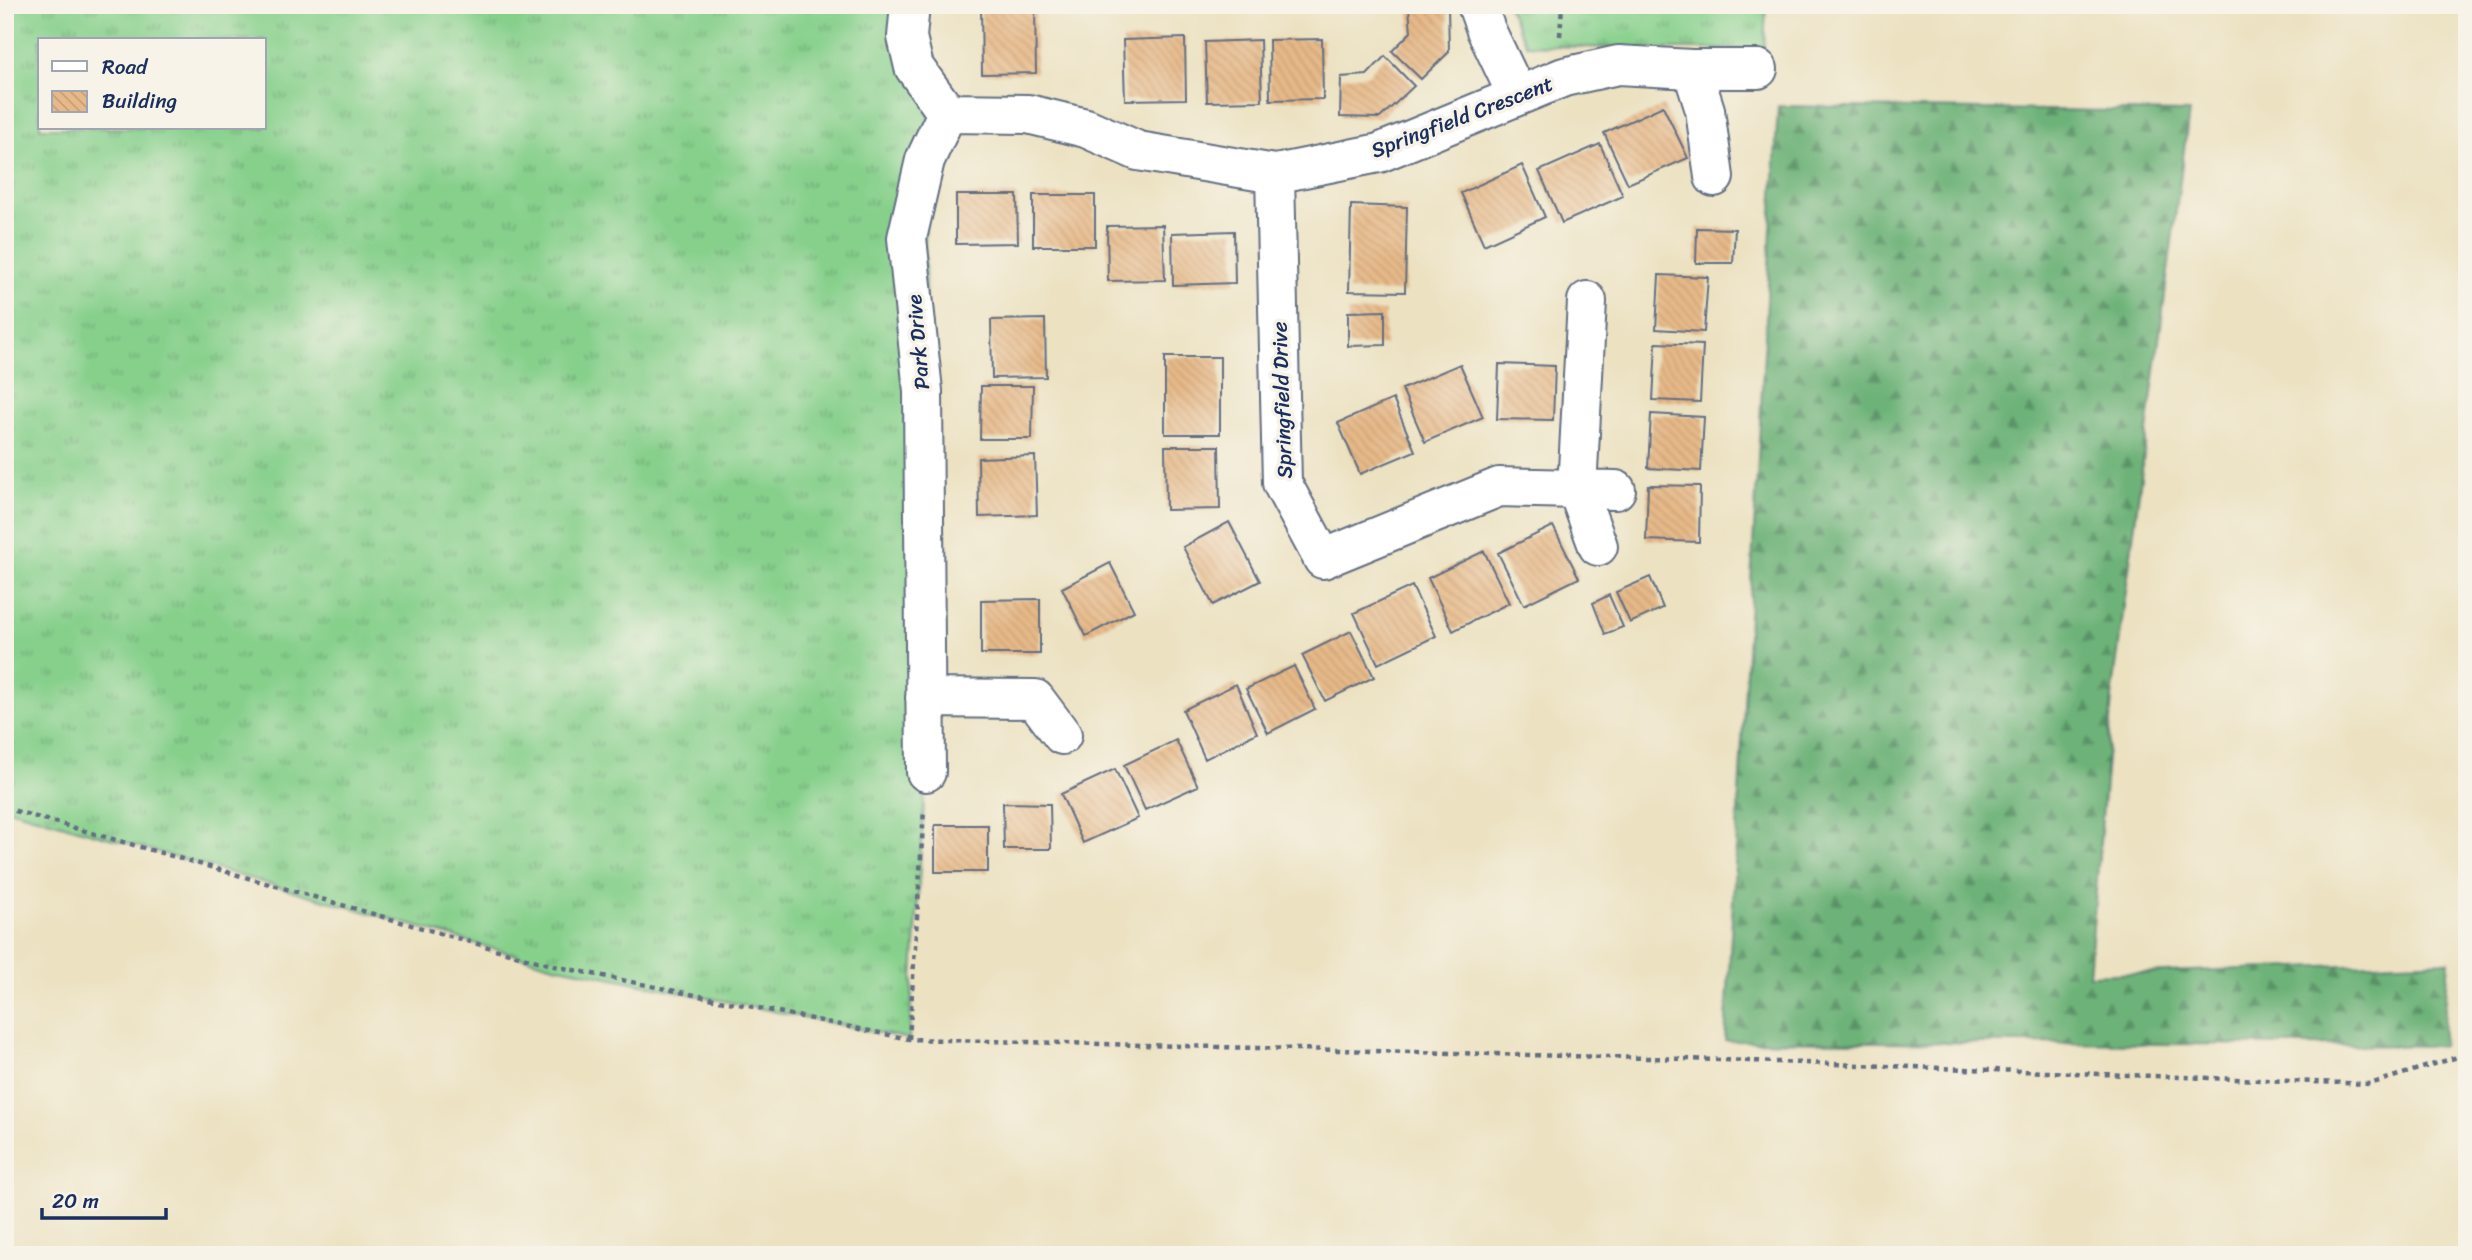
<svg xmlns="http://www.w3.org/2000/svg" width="2472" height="1260" font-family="Sriracha,sans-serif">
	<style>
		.grass { fill: url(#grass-tufts); stroke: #518075; stroke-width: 2; fill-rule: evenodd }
		.forest { fill: url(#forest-firs); stroke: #44706b; stroke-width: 2 }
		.building { fill: url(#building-back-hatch) }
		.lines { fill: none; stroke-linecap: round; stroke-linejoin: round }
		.minor-casing { stroke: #646e81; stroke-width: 42 }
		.path { stroke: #646e81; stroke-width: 4.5; stroke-dasharray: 5 5; stroke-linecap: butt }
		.minor { stroke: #fff; stroke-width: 38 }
		.labels { text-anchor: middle; stroke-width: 7; stroke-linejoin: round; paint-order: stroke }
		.street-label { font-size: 21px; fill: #1b2f5e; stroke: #f7f3e8 }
	</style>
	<defs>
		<pattern id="grass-tufts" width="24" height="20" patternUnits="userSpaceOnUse" patternTransform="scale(1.75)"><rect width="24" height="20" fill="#87d08c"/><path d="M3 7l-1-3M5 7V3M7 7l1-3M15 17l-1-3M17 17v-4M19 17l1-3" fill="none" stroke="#6ea976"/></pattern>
		<pattern id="forest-firs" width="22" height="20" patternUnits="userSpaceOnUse" patternTransform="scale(1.75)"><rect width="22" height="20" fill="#6db278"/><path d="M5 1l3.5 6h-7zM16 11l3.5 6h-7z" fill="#599166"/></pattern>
		<pattern id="building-back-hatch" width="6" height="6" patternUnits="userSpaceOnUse" patternTransform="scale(1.75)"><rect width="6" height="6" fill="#e7b988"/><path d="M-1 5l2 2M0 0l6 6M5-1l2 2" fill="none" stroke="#c69f78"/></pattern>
	</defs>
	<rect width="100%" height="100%" fill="#f7f3e8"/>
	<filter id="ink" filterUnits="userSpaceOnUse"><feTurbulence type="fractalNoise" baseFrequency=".0143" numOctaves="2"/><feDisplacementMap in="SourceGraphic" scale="14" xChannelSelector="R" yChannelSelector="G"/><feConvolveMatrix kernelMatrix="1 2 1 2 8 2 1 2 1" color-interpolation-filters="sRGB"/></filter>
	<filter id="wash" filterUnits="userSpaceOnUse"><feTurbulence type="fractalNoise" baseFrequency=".00686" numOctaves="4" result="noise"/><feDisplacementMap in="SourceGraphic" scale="28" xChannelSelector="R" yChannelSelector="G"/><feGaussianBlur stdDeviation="1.57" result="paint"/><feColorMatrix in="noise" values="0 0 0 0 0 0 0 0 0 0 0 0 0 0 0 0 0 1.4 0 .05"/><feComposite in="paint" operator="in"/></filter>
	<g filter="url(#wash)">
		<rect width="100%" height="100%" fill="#ece2c2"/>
		<!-- grass -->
		<path class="grass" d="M 5,5 L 910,5 L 947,113 L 925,160 L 926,772 L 909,1039 L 554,966 L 5,808 ZM 40,40 L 264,40 L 264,128 L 40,128 Z
			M 1507,5 L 1766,5 L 1764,49 L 1641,49 L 1526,45 Z"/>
		<!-- forest -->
		<path class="forest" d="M 1778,106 L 2189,112 L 2112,698 L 2089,975 L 2449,961 L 2442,1046 L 1725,1041 Z"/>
		<g id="blocks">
			<!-- building -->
			<path class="building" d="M 981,5 L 1035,5 L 1036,73 L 982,74 Z
				M 1448,6 L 1449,52 L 1421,79 L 1392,51 L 1411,32 L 1409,8 Z
				M 1185,38 L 1186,99 L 1125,100 L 1123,40 Z
				M 1322,39 L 1323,99 L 1270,100 L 1269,40 Z
				M 1260,40 L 1262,101 L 1207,102 L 1205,42 Z
				M 1385,56 L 1414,86 L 1380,118 L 1340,117 L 1341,77 L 1367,75 Z
				M 1663,106 L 1688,158 L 1628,184 L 1604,133 Z
				M 1600,144 L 1623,196 L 1562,223 L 1539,171 Z
				M 1522,165 L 1545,217 L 1484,245 L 1461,193 Z
				M 956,195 L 1017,195 L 1018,243 L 956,244 Z
				M 1033,195 L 1095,195 L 1095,246 L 1033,246 Z
				M 1351,205 L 1407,207 L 1405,292 L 1349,291 Z
				M 1163,225 L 1165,280 L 1108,281 L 1107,226 Z
				M 1697,228 L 1735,229 L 1733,263 L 1696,263 Z
				M 1234,231 L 1235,283 L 1173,285 L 1172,233 Z
				M 1659,275 L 1708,277 L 1704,332 L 1656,329 Z
				M 1385,311 L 1385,345 L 1348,346 L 1348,312 Z
				M 1045,319 L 1046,377 L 992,378 L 991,320 Z
				M 1656,343 L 1703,345 L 1700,402 L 1653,400 Z
				M 1165,357 L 1220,357 L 1220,434 L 1165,434 Z
				M 1460,364 L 1483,417 L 1425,442 L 1402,389 Z
				M 1499,364 L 1555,366 L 1553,420 L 1497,419 Z
				M 981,386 L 1033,386 L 1032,439 L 980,439 Z
				M 1393,399 L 1415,451 L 1360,474 L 1338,423 Z
				M 1651,414 L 1704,417 L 1701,471 L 1648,468 Z
				M 1165,446 L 1219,446 L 1220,509 L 1166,510 Z
				M 1035,456 L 1037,515 L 979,517 L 978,458 Z
				M 1648,485 L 1700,486 L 1699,542 L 1646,540 Z
				M 1229,522 L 1260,581 L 1213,605 L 1183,547 Z
				M 1553,526 L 1579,578 L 1524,605 L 1498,553 Z
				M 1484,551 L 1509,603 L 1453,631 L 1428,578 Z
				M 1110,563 L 1134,611 L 1086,636 L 1062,588 Z
				M 1650,577 L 1663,608 L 1630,623 L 1616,592 Z
				M 1412,586 L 1436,636 L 1378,664 L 1354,613 Z
				M 1609,595 L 1623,627 L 1605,634 L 1593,603 Z
				M 1040,599 L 1040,654 L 981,654 L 981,600 Z
				M 1351,631 L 1374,677 L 1325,701 L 1302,655 Z
				M 1294,666 L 1315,709 L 1268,733 L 1246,689 Z
				M 1236,684 L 1257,733 L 1205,759 L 1183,710 Z
				M 1176,740 L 1198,786 L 1145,810 L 1124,765 Z
				M 1115,769 L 1138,818 L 1083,843 L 1061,794 Z
				M 1003,803 L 1050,804 L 1051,849 L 1004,849 Z
				M 935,825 L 988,825 L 988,872 L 935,872 Z"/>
		</g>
	</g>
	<g filter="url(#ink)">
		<use href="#blocks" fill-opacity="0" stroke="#646e81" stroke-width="2"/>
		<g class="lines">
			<defs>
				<path id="minor" d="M 910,5 L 907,37 L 914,67 L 947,113
					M 1477,5 L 1486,30 L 1517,95
					M 1692,69 L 1705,110 L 1714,177
					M 947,113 L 1028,114 L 1086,128 L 1138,151 L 1275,174 L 1379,153 L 1564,77 L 1618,65 L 1692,69 L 1758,69
					M 1275,174 L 1282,483 L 1323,559 L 1499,487 L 1616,490
					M 1587,301 L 1577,489 L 1598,546
					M 925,698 L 1035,699 L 1062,735
					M 926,772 L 923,391 L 907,238 L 925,160 L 947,113"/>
			</defs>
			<!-- minor casing -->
			<use href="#minor" class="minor-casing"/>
			<!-- path -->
			<path class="path" d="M 1560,36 L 1562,5
				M 5,808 L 554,966 L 909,1039 L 1724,1060 L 2370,1084 L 2467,1054
				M 909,1039 L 924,810"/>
			<!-- minor -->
			<use href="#minor" class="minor"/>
		</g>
	</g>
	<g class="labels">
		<!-- street labels -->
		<g class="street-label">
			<text transform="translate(1462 117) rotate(-21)" y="7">Springfield Crescent</text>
			<text transform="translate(918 342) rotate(-95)" y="7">Park Drive</text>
			<text transform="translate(1282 400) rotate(-92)" y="7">Springfield Drive</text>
		</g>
	</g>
	<!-- margin -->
	<rect width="2472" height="1260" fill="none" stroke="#f7f3e8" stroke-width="28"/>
	<!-- legend -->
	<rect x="38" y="38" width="228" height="91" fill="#f7f3e8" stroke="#9fa5b1" stroke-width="2"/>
	<rect x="52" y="61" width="35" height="10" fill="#ffffff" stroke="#9fa5b1" stroke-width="2"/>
	<text x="102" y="74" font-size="21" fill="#1b2f5e">Road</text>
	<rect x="52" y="91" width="35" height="21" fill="url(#building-back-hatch)" stroke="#9fa5b1" stroke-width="2"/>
	<text x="102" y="108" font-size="21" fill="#1b2f5e">Building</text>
	<!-- scale -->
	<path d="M42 1208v10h124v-10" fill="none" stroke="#1b2f5e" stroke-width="3.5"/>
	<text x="52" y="1208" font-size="21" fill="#1b2f5e" stroke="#f7f3e8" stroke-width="5" paint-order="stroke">20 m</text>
</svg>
